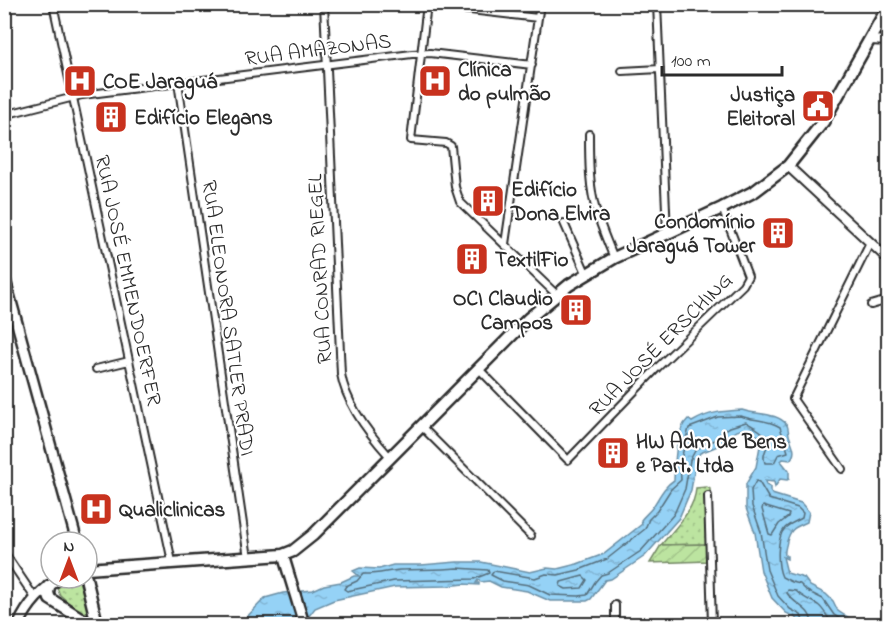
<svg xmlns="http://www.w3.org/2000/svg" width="893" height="629" font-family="'Indie Flower',sans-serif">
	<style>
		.park { fill: url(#park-dots); stroke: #748866; stroke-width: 1.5 }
		.garden { fill: url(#garden-furrows); stroke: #748866; stroke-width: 1.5 }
		.water { fill: url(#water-ripples); stroke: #6b8fa5; stroke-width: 1.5 }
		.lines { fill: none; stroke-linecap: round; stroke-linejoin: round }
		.shore { stroke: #556e7c; stroke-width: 1.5 }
		.minor-casing { stroke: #2b2b2b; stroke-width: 10 }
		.tertiary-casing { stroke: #2b2b2b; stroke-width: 12 }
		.secondary-casing { stroke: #2b2b2b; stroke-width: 14 }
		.primary-casing { stroke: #2b2b2b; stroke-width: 15 }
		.minor { stroke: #fff; stroke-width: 6 }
		.tertiary { stroke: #fff; stroke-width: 8 }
		.secondary { stroke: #fff; stroke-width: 9 }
		.primary { stroke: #fff; stroke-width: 10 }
		.labels { text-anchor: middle; stroke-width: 4.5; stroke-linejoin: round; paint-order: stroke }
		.street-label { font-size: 21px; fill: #2b2b2b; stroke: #fff }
		.poi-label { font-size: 21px; font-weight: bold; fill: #2b2b2b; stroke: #fff; text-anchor: start }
	</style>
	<defs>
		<pattern id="park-dots" width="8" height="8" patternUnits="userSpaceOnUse" patternTransform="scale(1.5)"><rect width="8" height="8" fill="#bce4a0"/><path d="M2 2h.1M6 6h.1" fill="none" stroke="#a2c48a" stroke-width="1.8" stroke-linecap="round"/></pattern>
		<pattern id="garden-furrows" width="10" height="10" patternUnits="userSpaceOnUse" patternTransform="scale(1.5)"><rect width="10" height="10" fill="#bce4a0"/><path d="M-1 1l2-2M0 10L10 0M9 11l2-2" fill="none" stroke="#a2c48a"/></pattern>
		<pattern id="water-ripples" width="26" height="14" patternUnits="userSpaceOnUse" patternTransform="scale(1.5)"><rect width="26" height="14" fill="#95d2f6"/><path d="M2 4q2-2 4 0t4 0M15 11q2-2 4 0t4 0" fill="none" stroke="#81b4d3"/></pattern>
	</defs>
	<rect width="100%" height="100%" fill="#fff"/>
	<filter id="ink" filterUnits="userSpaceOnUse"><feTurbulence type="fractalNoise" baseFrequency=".0167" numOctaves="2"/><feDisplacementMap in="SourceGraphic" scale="12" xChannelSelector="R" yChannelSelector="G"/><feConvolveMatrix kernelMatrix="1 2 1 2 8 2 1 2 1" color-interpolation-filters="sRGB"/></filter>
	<g filter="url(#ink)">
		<!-- park -->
		<path class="park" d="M 707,487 L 710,489 L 710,544 L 661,545 C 674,529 695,510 696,488 Z
			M 78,578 L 91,616 L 86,618 L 60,595 L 57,588 L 60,585 Z"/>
		<!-- garden -->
		<path class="garden" d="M 708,544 L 709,561 L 650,563 L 661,545 Z"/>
		<!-- water -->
		<path class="water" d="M 742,410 C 755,415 778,412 787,425 C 789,429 788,434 790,438 C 793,447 797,452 790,460 L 783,459 L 781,461 L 789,471 L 789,479 L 787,480 L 780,479 L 775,487 L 774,482 L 765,481 L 766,485 L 770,487 L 770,491 L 772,494 L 801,503 L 809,512 L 807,522 C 794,528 791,528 787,541 C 786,548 784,549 785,556 L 787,556 L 787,559 L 783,557 L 787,573 L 804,578 L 810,586 L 826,594 L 833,601 L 838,611 L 844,615 L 853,620 L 869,624 L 800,624 L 795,617 L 786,613 L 772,598 L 761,571 L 755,533 L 746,508 L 746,484 L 756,467 L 761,441 L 759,436 L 744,429 C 729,432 729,438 719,445 C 713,449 706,450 700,453 L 696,461 L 691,490 L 679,518 L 645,556 L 611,579 L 605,580 L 591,599 L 587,601 L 550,601 L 527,591 L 501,587 L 489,581 L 481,582 L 478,580 L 476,583 L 479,583 L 479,585 L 463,584 L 448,586 L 395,587 L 334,600 L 315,608 L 309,616 L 289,624 L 240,624 L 265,598 L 283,593 L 313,590 L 324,585 L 341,582 L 354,576 L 359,576 L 353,571 L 360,568 L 379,569 L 393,565 L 421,565 L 457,562 L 481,562 L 530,572 L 547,568 L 557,569 L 577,564 L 604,554 L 642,524 L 641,520 C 644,516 648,513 652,508 C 659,498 663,487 674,480 C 675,464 675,431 688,419 L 692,422 C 708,412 724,411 742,410 Z"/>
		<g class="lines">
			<!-- shore -->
			<path class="shore" d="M 741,416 C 753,421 767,419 780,427 L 788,452 L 778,455 L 774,463 L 765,463 C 763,456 764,455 766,449 C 772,434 755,428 746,422 L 730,427 L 723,431 L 717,439 L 696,449 L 690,460 L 685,489 L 674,514 L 641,551 L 608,573 L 601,575 L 595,582 L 587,595 L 579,596 L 550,595 L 529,585 L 503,581 L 491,575 L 494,571 L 535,578 L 546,574 L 558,575 L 579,570 L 607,559 L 645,529 L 649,519 L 657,511 L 671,489 L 681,480 L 680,463 L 689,428 L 718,417 Z
				M 763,506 L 789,514 L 788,517 L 779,524 L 772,535 L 769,534 L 762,509 Z
				M 457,568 L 488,570 L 489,573 L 474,579 L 394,581 L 347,591 L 344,589 L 346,586 L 357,581 L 363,574 C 376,575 387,571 400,570 C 419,569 438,570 457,568 Z
				M 583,576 L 587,580 L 582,588 L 566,589 L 560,586 L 561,582 Z
				M 804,624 L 801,615 L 790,609 L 778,596 L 767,570 L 761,532 L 752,506 L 751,490 L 756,481 L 759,482 L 769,499 L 798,508 L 803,513 L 802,518 C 797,521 789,524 785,528 C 776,538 777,566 782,577 L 792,582 L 800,584 L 807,591 L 823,599 L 834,615 L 848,624
				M 812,624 C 811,607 795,606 787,593 L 788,590 L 796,591 C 803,598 810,600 818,605 C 825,610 827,619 834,624"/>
			<defs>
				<path id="minor" d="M 53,4 L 172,562
					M 324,4 L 341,374 C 346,404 370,435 390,457
					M 427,4 L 411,140 L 446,143 L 451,146 L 455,187 L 460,202 L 557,295
					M 657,4 L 667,233
					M 427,5 L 538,18
					M 622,71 L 660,69
					M 178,82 L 248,558
					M 4,115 L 82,95 L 412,54 L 430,53 L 532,65
					M 589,134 C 589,161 589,189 597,214 C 602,229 608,244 614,258
					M 564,223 L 587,275
					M 505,244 L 540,4
					M 871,305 L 888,300
					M 96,369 L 129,361
					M 479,369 L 568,460 L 658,367 L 743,285 L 748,276 L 722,208
					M 421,426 L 531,536
					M 842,469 L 793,399 L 870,243
					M 708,496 L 712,624
					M 4,552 L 35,598
					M 615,605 L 615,624"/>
				<path id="tertiary" d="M 870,40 L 888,41
					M 788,166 L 888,259"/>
				<path id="secondary" d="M 4,276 L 77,542
					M 283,555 L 304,624
					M 19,624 C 28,604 42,589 61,578"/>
				<path id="primary" d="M 87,569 L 283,555 L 293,551 L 313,535 L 529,318 L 569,285 L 614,258 L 722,208 L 755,191 L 788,166 L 823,122 L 888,7
					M 86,578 L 97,624
					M 49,586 L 48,593 L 50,599 L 90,624"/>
			</defs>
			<!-- minor casing -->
			<use href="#minor" class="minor-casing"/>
			<!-- tertiary casing -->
			<use href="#tertiary" class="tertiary-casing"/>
			<!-- secondary casing -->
			<use href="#secondary" class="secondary-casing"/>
			<!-- primary casing -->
			<use href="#primary" class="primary-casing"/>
			<!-- minor -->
			<use href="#minor" class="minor"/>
			<!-- tertiary -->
			<use href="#tertiary" class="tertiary"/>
			<!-- secondary -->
			<use href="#secondary" class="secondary"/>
			<!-- primary -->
			<use href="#primary" class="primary"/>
		</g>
	</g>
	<!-- icons -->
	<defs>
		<symbol id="hospital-square" viewBox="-11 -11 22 22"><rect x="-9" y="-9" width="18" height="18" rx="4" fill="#c8321e" stroke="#fff"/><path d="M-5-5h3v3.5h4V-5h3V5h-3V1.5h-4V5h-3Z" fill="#fff"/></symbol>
		<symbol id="civic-square" viewBox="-11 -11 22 22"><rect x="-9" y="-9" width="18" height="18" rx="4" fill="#c8321e" stroke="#fff"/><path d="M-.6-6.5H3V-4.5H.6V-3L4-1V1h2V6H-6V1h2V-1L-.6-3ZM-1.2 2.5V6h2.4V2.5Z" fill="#fff"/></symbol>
		<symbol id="building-square" viewBox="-11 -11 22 22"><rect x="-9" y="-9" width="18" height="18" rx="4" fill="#c8321e" stroke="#fff"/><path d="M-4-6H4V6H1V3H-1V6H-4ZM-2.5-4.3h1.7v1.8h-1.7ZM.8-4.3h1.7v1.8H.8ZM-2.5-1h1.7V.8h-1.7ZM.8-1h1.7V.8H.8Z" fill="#fff"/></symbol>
	</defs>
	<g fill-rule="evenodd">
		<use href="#hospital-square" x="61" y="62" width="38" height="38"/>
		<use href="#hospital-square" x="416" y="62" width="38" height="38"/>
		<use href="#civic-square" x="799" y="87" width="38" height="38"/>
		<use href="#building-square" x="92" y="98" width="38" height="38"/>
		<use href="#building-square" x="469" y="182" width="38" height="38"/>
		<use href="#building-square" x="759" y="214" width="38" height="38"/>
		<use href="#building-square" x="453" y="240" width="38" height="38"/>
		<use href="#building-square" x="557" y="291" width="38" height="38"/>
		<use href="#building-square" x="594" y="434" width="38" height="38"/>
		<use href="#hospital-square" x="77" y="490" width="38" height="38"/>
	</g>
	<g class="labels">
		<!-- street labels -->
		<g class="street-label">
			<text transform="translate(318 49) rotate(-7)" y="7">RUA AMAZONAS</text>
			<text transform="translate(319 269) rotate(-93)" y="7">RUA CONRAD RIEGEL</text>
			<text transform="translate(129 280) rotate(78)" y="7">RUA JOSÉ EMMENDOERFER</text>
			<text transform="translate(229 318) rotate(82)" y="7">RUA ELEONORA SATLER PRADI</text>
			<text transform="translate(660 344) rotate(-45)" y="7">RUA JOSÉ ERSCHING</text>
		</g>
		<!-- poi labels -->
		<g class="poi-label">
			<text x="458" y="76">Clínica<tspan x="458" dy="24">do pulmão</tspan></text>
			<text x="103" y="88">COE Jaraguá</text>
			<text x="795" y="101" text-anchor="end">Justiça<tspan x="795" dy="24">Eleitoral</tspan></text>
			<text x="134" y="124">Edifício Elegans</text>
			<text x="511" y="196">Edifício<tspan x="511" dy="24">Dona Elvira</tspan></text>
			<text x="755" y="228" text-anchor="end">Condomínio<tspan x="755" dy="24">Jaraguá Tower</tspan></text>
			<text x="495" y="266">TextilFio</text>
			<text x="553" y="305" text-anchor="end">OCI Claudio<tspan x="553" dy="24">Campos</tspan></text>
			<text x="636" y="448">HW Adm de Bens<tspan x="636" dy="24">e Part. Ltda</tspan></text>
			<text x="119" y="516">Qualiclinicas</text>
		</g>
	</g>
	<!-- margin -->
	<rect width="893" height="629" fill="none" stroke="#fff" stroke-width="24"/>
	<rect x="12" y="12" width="869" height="605" fill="none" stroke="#2b2b2b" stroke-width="2" filter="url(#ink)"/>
	<!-- north arrow -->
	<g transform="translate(69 560)"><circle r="28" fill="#ffffff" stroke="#aaaaaa" stroke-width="1.5"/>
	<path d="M0-4.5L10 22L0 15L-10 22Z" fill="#c8321e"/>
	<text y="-9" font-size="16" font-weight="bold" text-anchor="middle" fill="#2b2b2b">N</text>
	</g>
	<!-- scale -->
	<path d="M662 66v9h120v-9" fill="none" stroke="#2b2b2b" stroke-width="3"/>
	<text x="671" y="66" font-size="18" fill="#2b2b2b" stroke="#ffffff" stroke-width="4.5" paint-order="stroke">100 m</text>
</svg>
